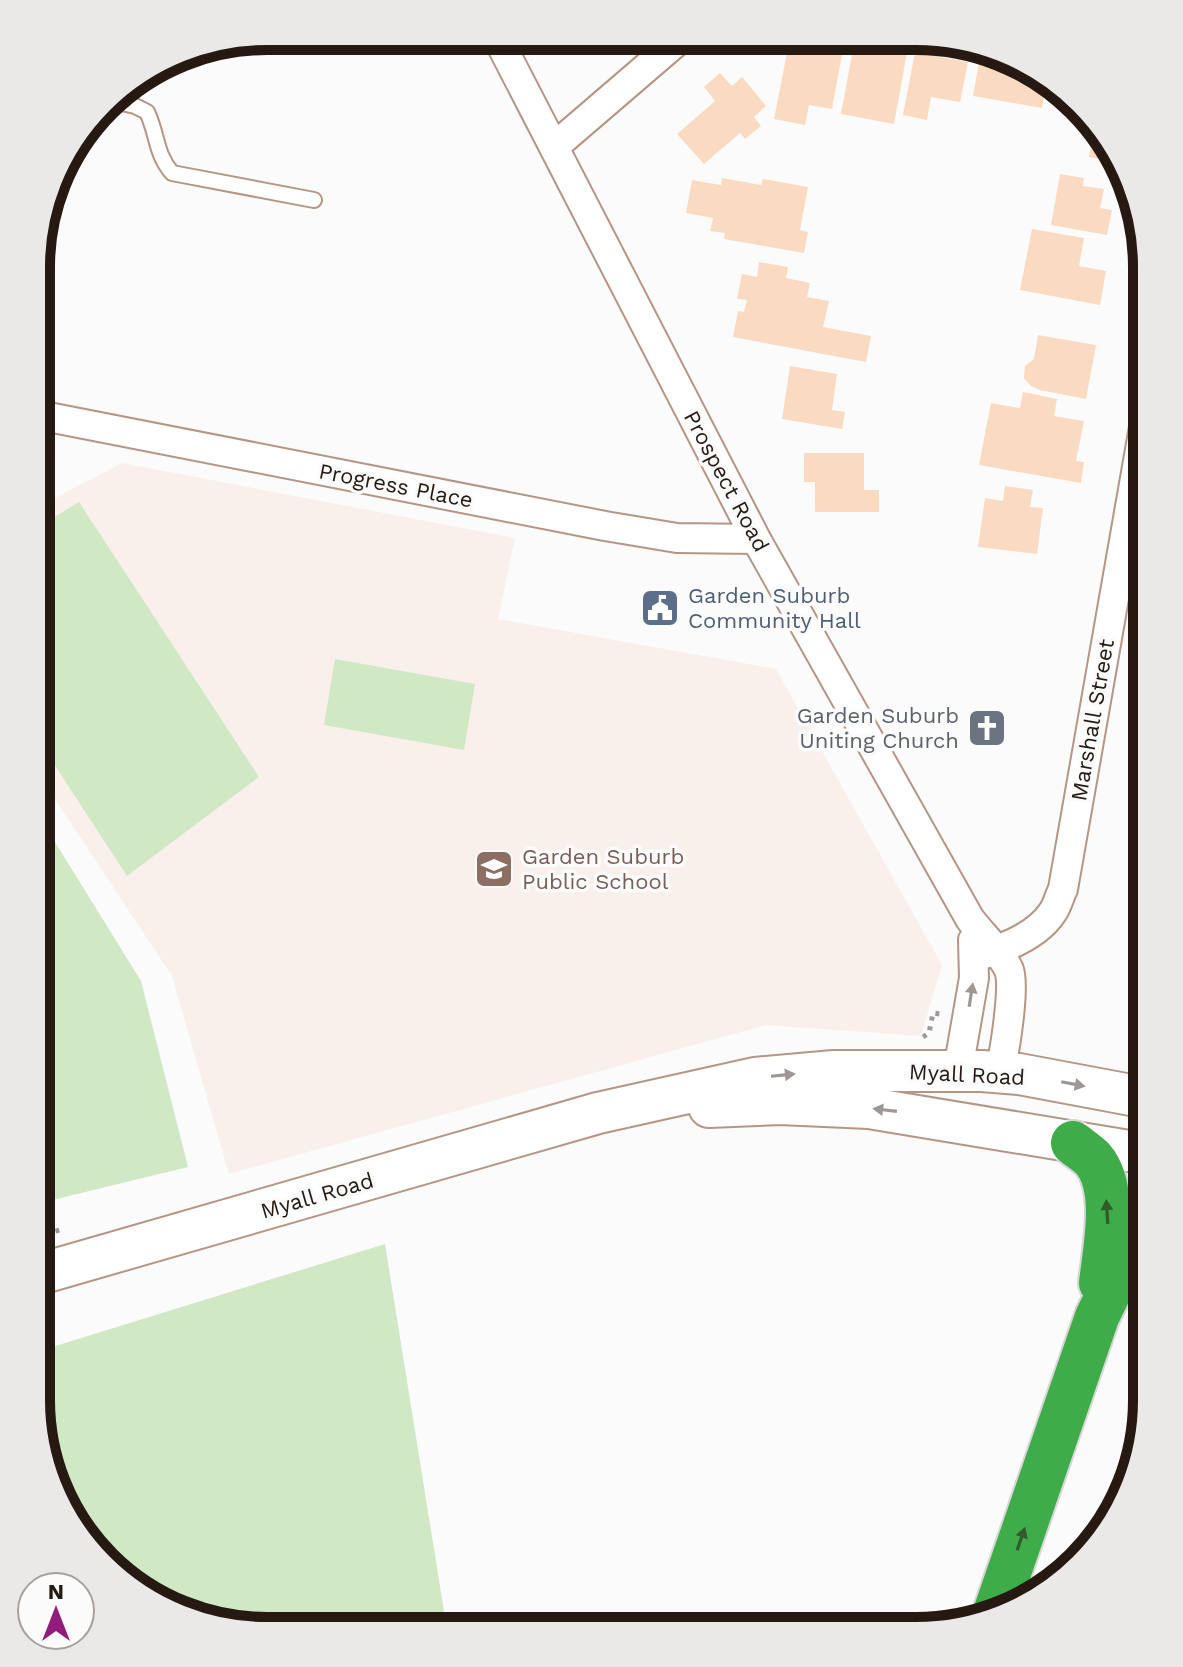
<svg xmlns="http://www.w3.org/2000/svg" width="1183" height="1667" font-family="'Work Sans',sans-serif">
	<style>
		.built { fill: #f9f0eb }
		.green { fill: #d0e8c4 }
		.building { fill: #fbdac2 }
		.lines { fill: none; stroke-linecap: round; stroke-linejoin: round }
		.service-casing { stroke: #b79584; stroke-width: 18 }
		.minor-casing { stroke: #b79584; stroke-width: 32 }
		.secondary-casing { stroke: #b79584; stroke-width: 44 }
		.motorway-casing { stroke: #d8d6d4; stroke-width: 48 }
		.path { stroke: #9f9a97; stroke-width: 5; stroke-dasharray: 4 6; stroke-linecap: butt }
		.service { stroke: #fff; stroke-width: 14 }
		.minor { stroke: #fff; stroke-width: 28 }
		.secondary { stroke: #fff; stroke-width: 40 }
		.motorway { stroke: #3dac49; stroke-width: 44 }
		.oneway { fill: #9d9894 }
		.oneway2 { fill: #305b2b }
		.labels { text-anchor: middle; stroke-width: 7; stroke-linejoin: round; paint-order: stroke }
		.street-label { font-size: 22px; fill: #261912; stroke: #fbfbfb }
		.service-label { font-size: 22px; fill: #4e5e75; stroke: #fbfbfb; text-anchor: start }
		.worship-label { font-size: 22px; fill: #5b616d; stroke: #fbfbfb; text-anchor: end }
		.education-label { font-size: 22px; fill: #785e54; stroke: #fbfbfb; text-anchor: start }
		.rim { fill: none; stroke: #261912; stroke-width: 10 }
	</style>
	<rect width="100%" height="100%" fill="#fbfbfb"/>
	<!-- built -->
	<path class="built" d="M 122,463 L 515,538 L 498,619 L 776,669 L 942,965 L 921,1036 L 766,1025 L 229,1174 L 172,976 L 37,772 L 38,507 Z"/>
	<!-- green -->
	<path class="green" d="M 79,502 L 259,777 L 127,876 L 37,738 L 38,527 Z
		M 335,659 L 475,684 L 464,750 L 324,725 Z
		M 37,813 L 141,981 L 188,1167 L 36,1204 Z
		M 385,1244 L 447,1630 L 237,1629 L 127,1584 L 60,1502 L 36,1401 L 36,1352 Z"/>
	<!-- building -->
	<path class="building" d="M 790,38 L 845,38 L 832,109 L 809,105 L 805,125 L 774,119 Z
		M 855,38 L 908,47 L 894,124 L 841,114 Z
		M 915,52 L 968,62 L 960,102 L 931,97 L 927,120 L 903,115 Z
		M 980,57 L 1002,61 L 1047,80 L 1042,108 L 973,96 Z
		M 720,73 L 732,86 L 742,77 L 766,106 L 754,117 L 761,126 L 745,139 L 740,133 L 704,164 L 677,134 L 715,101 L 704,87 Z
		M 1094,130 L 1122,163 L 1089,157 Z
		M 1060,174 L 1084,178 L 1083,186 L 1104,189 L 1100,208 L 1112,210 L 1107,235 L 1051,225 Z
		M 722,178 L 761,185 L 763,179 L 808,187 L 800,230 L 808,232 L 804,253 L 724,239 L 725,233 L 710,231 L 713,218 L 686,213 L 692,180 L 721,185 Z
		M 1032,229 L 1084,238 L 1079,266 L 1106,271 L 1100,305 L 1020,290 Z
		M 759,262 L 788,267 L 786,278 L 810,283 L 807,297 L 829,301 L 823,327 L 871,336 L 866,362 L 733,337 L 738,311 L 744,312 L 747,300 L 737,299 L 742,274 L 757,277 Z
		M 1038,335 L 1096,345 L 1086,399 L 1040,390 L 1031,386 L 1024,378 L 1025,366 L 1034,359 Z
		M 790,366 L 837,374 L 832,410 L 845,412 L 842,429 L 782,419 Z
		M 1023,392 L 1057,399 L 1054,416 L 1084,421 L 1076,461 L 1084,462 L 1081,483 L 979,465 L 991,403 L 1020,408 Z
		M 804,453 L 864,453 L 864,490 L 879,490 L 879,512 L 815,512 L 815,482 L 804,482 Z
		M 1005,486 L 1033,490 L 1030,507 L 1043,508 L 1037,554 L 978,547 L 985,498 L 1003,501 Z"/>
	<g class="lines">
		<defs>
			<path id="service" d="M 109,100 L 135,106 L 147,112 C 158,135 155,153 172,173 L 314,200"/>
			<path id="minor" d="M 497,37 L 756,539 L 970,919 C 982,935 1001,952 1009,970 C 1015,986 1005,1054 999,1072
				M 554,147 L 682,37
				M 38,415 L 605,526 L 677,538 L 756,539
				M 974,957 C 1000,950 1036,937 1052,913 C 1057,907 1059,897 1063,889 L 1147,410
				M 958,1070 L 974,978 L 973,940"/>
			<path id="secondary" d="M 709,1107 L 780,1104 L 869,1108 L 1147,1154
				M 36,1275 L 598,1113 L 755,1078 L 834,1071 L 982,1071 L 1019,1074 L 1147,1098"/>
			<path id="motorway" d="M 1073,1143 C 1079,1148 1087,1153 1093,1159 C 1118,1188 1105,1248 1101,1283
				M 995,1613 L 1097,1317 L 1147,1214"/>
		</defs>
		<!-- service casing -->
		<use href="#service" class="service-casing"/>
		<!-- minor casing -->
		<use href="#minor" class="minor-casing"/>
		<!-- secondary casing -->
		<use href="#secondary" class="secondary-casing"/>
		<!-- motorway casing -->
		<use href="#motorway" class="motorway-casing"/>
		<!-- path -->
		<path class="path" d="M 923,1037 L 929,1033 L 933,1013 L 940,1014
			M 36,1236 L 64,1229"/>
		<!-- service -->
		<use href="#service" class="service"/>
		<!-- minor -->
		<use href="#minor" class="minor"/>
		<!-- secondary -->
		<use href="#secondary" class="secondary"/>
		<!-- motorway -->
		<use href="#motorway" class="motorway"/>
	</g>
	<!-- one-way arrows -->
	<defs><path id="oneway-solid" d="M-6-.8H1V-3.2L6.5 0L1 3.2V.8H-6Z" transform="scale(2)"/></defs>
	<g class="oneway">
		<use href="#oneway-solid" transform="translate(971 995) rotate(-81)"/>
		<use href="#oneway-solid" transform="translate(783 1075) rotate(-6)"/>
		<use href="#oneway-solid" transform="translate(1073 1084) rotate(11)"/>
		<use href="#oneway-solid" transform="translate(885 1110) rotate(-173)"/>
	</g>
	<g class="oneway2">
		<use href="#oneway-solid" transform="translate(1107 1212) rotate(-94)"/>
		<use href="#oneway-solid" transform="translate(1021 1539) rotate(-71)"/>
	</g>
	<!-- icons -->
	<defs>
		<symbol id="civic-square" viewBox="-11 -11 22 22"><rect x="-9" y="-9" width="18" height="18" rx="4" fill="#5c6f8a" stroke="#fbfbfb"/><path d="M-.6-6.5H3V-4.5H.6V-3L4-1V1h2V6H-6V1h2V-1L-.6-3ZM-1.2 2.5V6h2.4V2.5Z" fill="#fff"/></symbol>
		<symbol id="church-square" viewBox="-11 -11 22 22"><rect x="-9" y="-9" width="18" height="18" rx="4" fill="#6b7280" stroke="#fbfbfb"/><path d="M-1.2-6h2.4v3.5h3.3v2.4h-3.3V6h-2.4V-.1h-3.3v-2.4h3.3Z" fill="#fff"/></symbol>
		<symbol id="school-square" viewBox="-11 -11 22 22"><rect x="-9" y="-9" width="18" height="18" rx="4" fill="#8d6e63" stroke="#fbfbfb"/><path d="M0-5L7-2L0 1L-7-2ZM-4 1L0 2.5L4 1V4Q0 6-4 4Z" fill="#fff"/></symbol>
	</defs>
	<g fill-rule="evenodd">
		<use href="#civic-square" x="638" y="586" width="44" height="44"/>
		<use href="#church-square" x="965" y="706" width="44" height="44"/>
		<use href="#school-square" x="472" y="847" width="44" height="44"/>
	</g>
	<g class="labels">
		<!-- street labels -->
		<g class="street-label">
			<text transform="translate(727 481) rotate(62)" y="8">Prospect Road</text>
			<text transform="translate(396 485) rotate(11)" y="8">Progress Place</text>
			<text transform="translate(1092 720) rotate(-80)" y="8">Marshall Street</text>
			<text transform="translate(967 1074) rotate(3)" y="8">Myall Road</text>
			<text transform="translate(317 1195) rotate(-16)" y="8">Myall Road</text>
		</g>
		<!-- service labels -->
		<g class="service-label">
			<text x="688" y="603">Garden Suburb<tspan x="688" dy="25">Community Hall</tspan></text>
		</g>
		<!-- worship labels -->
		<g class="worship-label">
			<text x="959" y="723">Garden Suburb<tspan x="959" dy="25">Uniting Church</tspan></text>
		</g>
		<!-- education labels -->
		<g class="education-label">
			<text x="522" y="864">Garden Suburb<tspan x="522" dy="25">Public School</tspan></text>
		</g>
	</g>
	<!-- crop -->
	<path d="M0 0H1183V1667H0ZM267 50H916A217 217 0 0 1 1133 267V1400A217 217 0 0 1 916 1617H267A217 217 0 0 1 50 1400V267A217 217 0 0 1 267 50Z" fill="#eae9e8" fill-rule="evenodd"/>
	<path class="rim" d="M267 50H916A217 217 0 0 1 1133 267V1400A217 217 0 0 1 916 1617H267A217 217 0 0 1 50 1400V267A217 217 0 0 1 267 50Z"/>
	<!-- north arrow -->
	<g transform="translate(56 1611)"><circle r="38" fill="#fbfbfb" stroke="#a6a19e" stroke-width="2"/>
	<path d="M0-6L14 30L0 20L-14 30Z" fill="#911c7c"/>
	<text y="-12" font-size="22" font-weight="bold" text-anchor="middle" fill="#261912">N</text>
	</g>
</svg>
